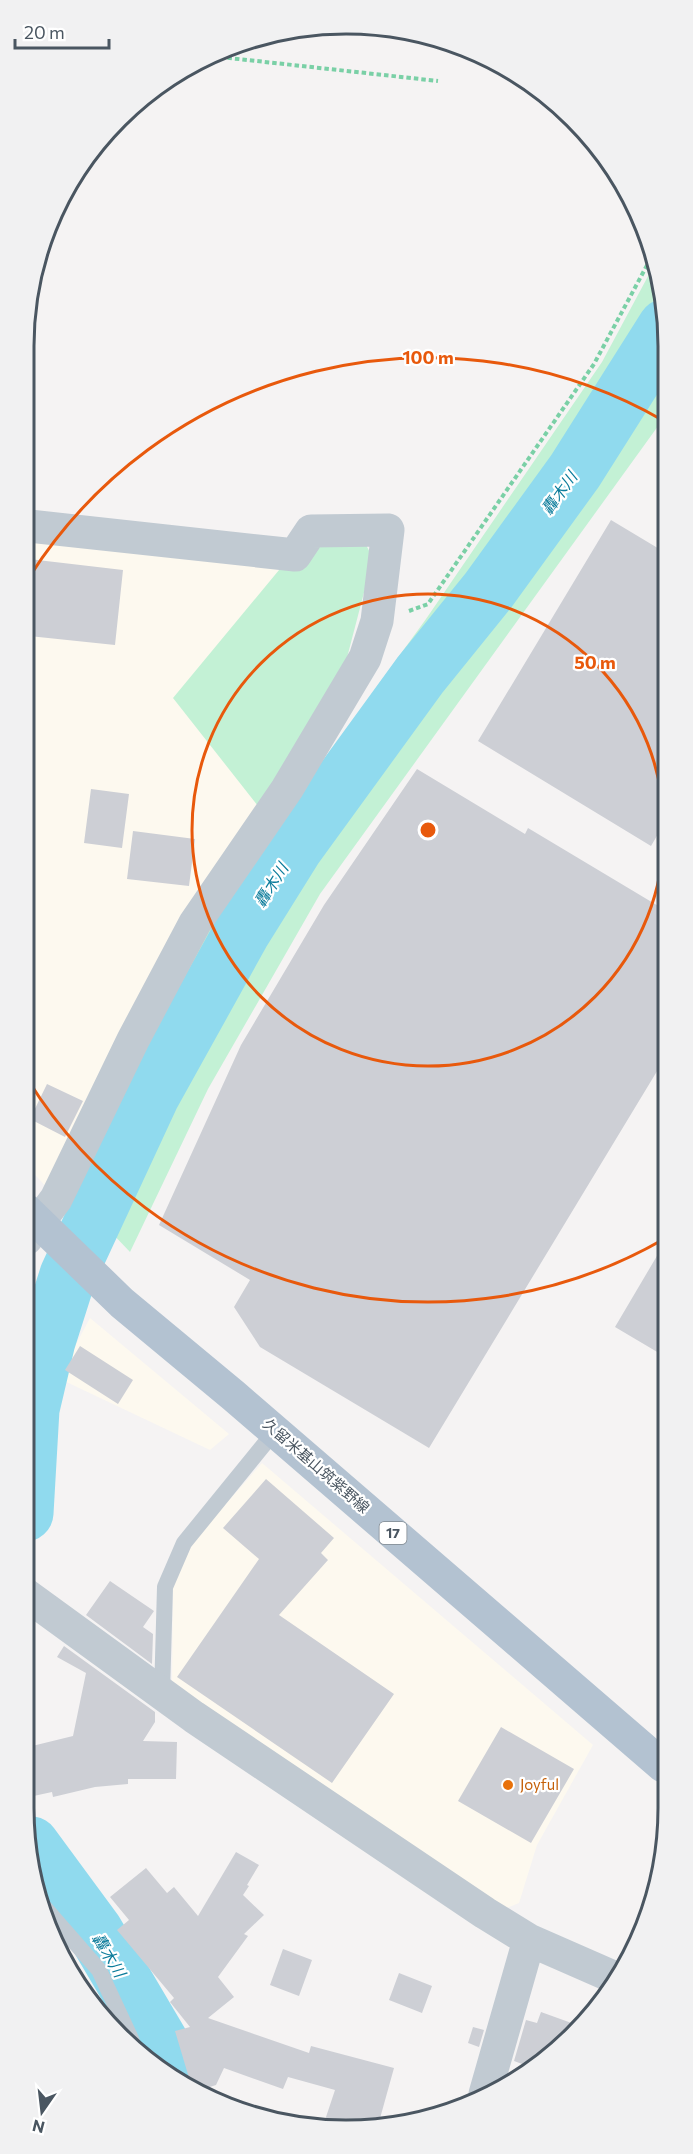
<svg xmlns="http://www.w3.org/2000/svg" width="693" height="2154" font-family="Commissioner,'Noto Sans JP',sans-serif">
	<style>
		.commercial { fill: #fdf9ef }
		.green { fill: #c3f1d5 }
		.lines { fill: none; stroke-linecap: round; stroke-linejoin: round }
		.river { stroke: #90daee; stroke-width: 57 }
		.building { fill: #cdcfd5 }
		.path { stroke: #7ad0a6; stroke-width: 4; stroke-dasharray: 4.5 3; stroke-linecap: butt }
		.lane { stroke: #c1cad2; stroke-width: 16 }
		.street { stroke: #c1cad2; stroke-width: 33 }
		.primary { stroke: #b3c2d1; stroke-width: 33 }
		.ring { fill: none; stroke: #e8590c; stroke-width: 3 }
		.food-dot { fill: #e8710a; stroke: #fff; stroke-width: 2 }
		.labels { text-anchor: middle; stroke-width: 4.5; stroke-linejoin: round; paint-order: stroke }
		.shield { fill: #fff; stroke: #808990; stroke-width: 1.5 }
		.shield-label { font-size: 14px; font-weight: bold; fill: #4a5661 }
		.street-label { font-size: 15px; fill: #4a5661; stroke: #fff }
		.food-label { font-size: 15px; fill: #c56008; stroke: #fff; text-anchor: start }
		.water-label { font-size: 16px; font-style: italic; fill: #0c7c9b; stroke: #fff }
		.rim { fill: none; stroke: #4a5661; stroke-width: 3 }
		.centre { fill: #e8590c; stroke: #fff; stroke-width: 3 }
		.ring-label { font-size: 18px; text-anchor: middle; font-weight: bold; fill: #e8590c; stroke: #fff; stroke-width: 4.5; stroke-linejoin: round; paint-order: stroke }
	</style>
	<rect width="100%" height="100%" fill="#f5f3f3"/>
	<!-- commercial -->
	<path class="commercial" d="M 29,536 L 284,564 L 258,806 L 50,1191 L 27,1166 Z
		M 90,1318 L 229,1434 L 210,1450 L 58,1378 Z
		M 262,1463 L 593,1745 L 537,1845 L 519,1903 L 504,1909 L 172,1686 L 173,1584 L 195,1539 Z"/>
	<!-- green -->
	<path class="green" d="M 654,265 L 661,288 L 552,473 L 229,916 L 112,1104 L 204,925 L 426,619 L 602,362 Z
		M 666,356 L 666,423 L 661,422 L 320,894 L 208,1089 L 130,1252 L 110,1231 L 168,1103 L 302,875 L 651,384 Z
		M 366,545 L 373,558 L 343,673 L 258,806 L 173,698 L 284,564 L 316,546 Z"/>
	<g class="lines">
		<!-- river -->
		<path class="river" d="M 25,1513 L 31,1409 L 47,1341 L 68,1275 L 151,1096 L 242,932 L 295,847 L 420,675 L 488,591 L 575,471 L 666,327
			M 31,1845 L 95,1932 L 164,2049 L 172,2073"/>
	</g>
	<!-- building -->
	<path class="building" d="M 611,520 L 666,553 L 665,822 L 651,846 L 478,741 Z
		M 29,559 L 123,570 L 115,645 L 29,636 Z
		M 417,769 L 525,834 L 528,828 L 665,910 L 665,1058 L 429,1448 L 260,1347 L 234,1307 L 250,1280 L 159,1225 L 241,1045 L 324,905 Z
		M 91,789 L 129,794 L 122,848 L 84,843 Z
		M 133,831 L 195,839 L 189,886 L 127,879 Z
		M 47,1084 L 83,1101 L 65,1137 L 30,1119 Z
		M 664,1244 L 664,1356 L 615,1327 Z
		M 80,1346 L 133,1380 L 118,1404 L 65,1370 Z
		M 266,1479 L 334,1538 L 321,1553 L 328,1560 L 279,1615 L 394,1694 L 332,1783 L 177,1677 L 259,1559 L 223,1528 Z
		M 110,1581 L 154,1611 L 143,1627 L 153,1634 L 152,1664 L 86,1615 Z
		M 64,1646 L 155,1712 L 155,1722 L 143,1741 L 177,1742 L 176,1779 L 128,1779 L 128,1784 L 95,1787 L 53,1797 L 52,1792 L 29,1797 L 24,1777 L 24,1748 L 73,1736 L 86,1673 L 57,1657 Z
		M 501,1727 L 574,1769 L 531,1843 L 458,1801 Z
		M 236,1852 L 259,1865 L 247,1885 L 249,1886 L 243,1895 L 264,1915 L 244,1934 L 248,1936 L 218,1977 L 234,1997 L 208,2018 L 309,2053 L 311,2046 L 394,2068 L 379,2122 L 323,2126 L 335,2090 L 288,2077 L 283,2089 L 224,2068 L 216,2085 L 197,2091 L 192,2088 L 175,2031 L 190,2027 L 170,2002 L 174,1998 L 117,1930 L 129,1920 L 110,1897 L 146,1868 L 167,1893 L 174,1887 L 198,1916 Z
		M 283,1949 L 312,1960 L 299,1996 L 270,1985 Z
		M 399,1973 L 432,1986 L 422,2013 L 389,2000 Z
		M 541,2012 L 577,2025 L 533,2068 L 514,2061 L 526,2020 L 537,2023 Z
		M 473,2027 L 484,2030 L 479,2047 L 468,2043 Z"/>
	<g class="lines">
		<!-- path -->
		<path class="path" d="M 220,57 L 438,81
			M 409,611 L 428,604 L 594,364 L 652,256"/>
		<!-- lane -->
		<path class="lane" d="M 162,1694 L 165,1587 L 184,1543 L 275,1431
			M 44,1907 L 99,1970 L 132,2041"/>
		<!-- street -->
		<path class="street" d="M 26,1239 L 56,1199 L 133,1040 L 195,923 L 287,789 L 365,658 L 377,621 L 388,530 L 311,531 L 295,555 L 29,526
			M 25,1594 L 194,1717 L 485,1913 L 529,1940 L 618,1979
			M 485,2094 L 529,1940"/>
		<!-- primary -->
		<path class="primary" d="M 26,1210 L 122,1303 L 234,1396 L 663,1766"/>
	</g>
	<!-- distance rings -->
	<g class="ring">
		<circle cx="428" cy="830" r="236"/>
		<path d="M664 1239A472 472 0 0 1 28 1080M30 576A472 472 0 0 1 664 421"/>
	</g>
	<!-- markers -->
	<circle class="food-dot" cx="508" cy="1785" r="6"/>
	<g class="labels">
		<!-- shield labels -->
		<rect class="shield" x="379.5" y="1522" width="27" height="22" rx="4.5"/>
		<g class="shield-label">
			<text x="393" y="1538">17</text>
		</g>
		<!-- street labels -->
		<g class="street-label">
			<text transform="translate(316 1466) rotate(41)" y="5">久留米基山筑紫野線</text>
		</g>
		<!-- food labels -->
		<g class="food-label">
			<text x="520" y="1790">Joyful</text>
		</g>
		<!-- water labels -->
		<g class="water-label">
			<text transform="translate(559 493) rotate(-54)" y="6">轟木川</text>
			<text transform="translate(271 885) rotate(-58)" y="6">轟木川</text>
			<text transform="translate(109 1955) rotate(59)" y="6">轟木川</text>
		</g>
	</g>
	<!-- crop -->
	<path d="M0 0H693V2154H0ZM346 34H346A312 312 0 0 1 658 346V1808A312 312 0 0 1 346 2120H346A312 312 0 0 1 34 1808V346A312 312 0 0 1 346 34Z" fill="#f1f1f2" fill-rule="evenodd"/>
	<path class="rim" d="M346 34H346A312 312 0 0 1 658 346V1808A312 312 0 0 1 346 2120H346A312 312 0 0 1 34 1808V346A312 312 0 0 1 346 34Z"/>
	<circle cx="428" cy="830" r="9" class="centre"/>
	<g class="ring-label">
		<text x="428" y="364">100 m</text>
		<text x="595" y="669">50 m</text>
	</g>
	<!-- north arrow -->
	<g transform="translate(42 2112) rotate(194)" stroke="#ffffff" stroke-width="4.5" paint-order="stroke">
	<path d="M0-4.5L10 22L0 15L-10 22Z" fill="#4a5661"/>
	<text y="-9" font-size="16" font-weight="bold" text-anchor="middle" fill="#4a5661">N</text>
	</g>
	<!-- scale -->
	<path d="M15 39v9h94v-9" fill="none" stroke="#4a5661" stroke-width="3"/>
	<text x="24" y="39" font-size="18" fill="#4a5661" stroke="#ffffff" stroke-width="4.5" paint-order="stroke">20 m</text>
</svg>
